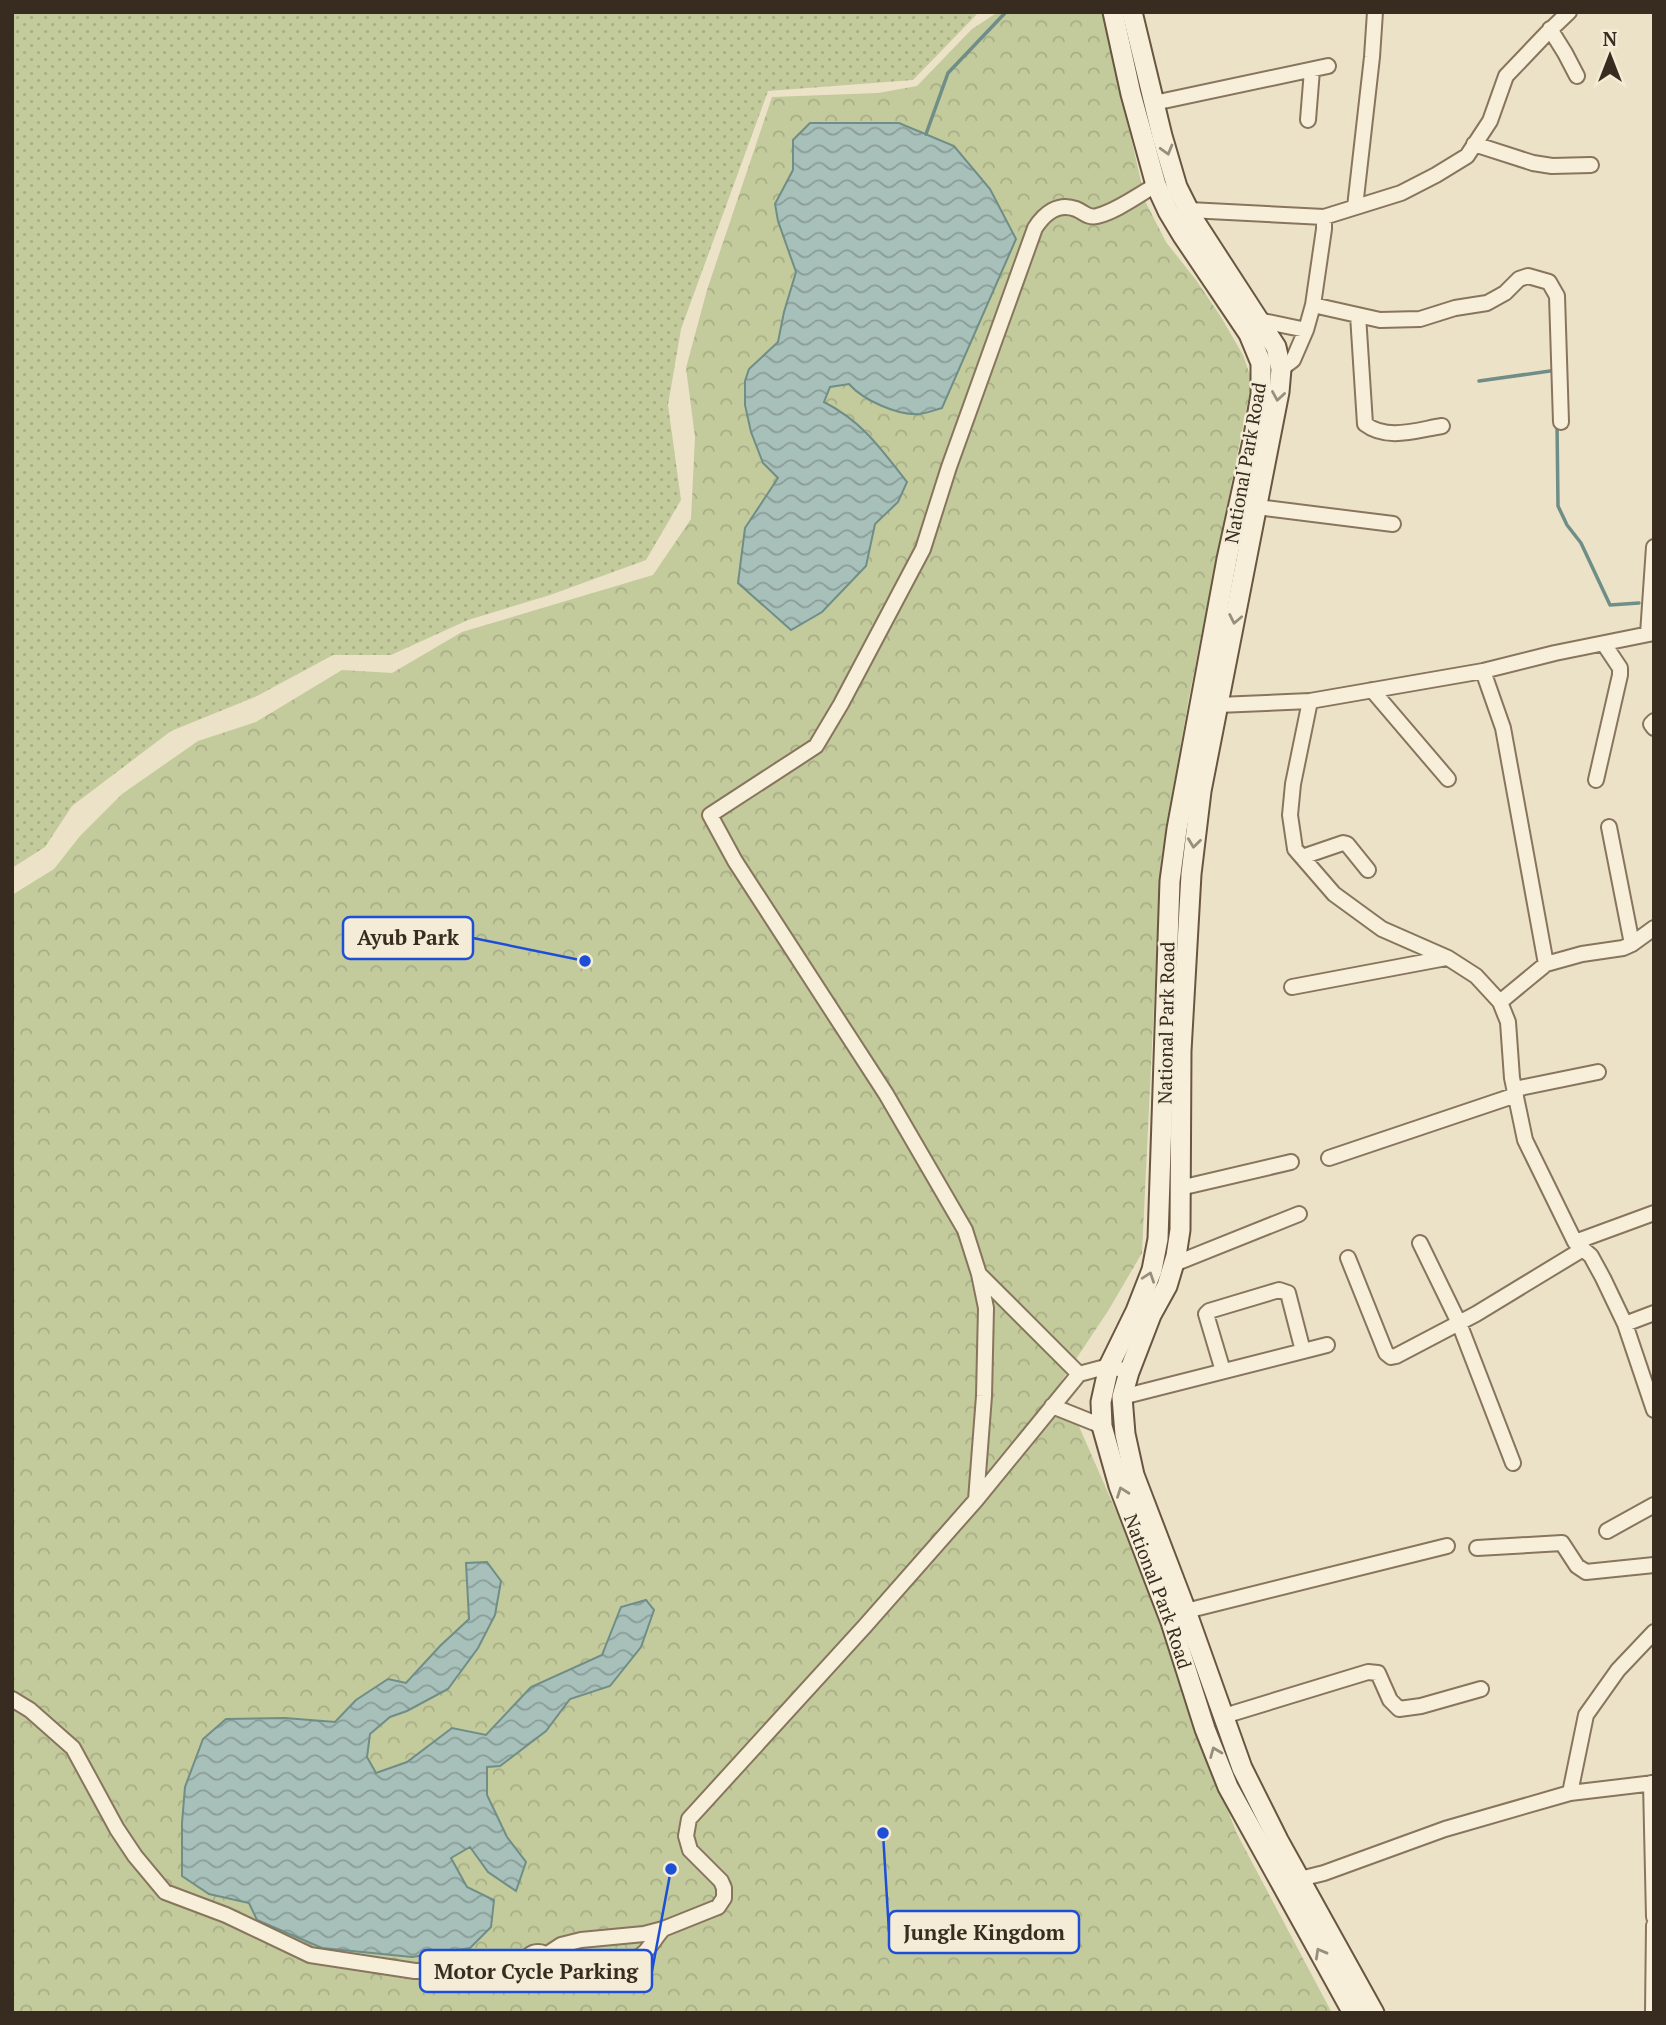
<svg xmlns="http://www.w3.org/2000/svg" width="1666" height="2025" font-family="'PT Serif',serif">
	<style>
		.grass { fill: url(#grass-dots) }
		.forest { fill: url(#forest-crowns) }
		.water { fill: url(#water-waves); stroke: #6f8e87; stroke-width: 2 }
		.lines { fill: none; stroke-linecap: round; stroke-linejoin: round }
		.stream { stroke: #6f8e87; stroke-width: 3.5 }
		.street-casing { stroke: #87755d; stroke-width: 18 }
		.secondary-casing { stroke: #695640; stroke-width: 23 }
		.street { stroke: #f7efda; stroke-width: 14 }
		.secondary { stroke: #f7efda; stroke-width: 19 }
		.oneway { stroke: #988e7d }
		.labels { text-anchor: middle; stroke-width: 5; stroke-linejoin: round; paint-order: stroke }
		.street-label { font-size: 19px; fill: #382c20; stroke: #f4ecd6 }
		.leader { fill: none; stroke: #1d4ed8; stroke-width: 2.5 }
		.callout-dot { fill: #1d4ed8; stroke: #f4ecd6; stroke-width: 2.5 }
		.callout { fill: #f4ecd6; stroke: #1d4ed8; stroke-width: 2.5 }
		.callout-label { font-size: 21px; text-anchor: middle; font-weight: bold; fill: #382c20 }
	</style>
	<defs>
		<pattern id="grass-dots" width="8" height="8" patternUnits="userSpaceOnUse" patternTransform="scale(1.75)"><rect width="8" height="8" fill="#c3ca9b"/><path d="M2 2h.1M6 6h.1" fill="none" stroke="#a8ae85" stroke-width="1.8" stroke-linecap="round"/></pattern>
		<pattern id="forest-crowns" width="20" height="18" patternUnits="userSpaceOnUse" patternTransform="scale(1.75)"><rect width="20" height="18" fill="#c3ca9b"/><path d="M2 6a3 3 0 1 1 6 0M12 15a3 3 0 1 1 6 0" fill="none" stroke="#a8ae85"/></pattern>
		<pattern id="water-waves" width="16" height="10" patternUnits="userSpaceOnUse" patternTransform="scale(1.75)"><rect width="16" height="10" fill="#a8c0ba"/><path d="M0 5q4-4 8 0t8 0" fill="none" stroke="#8a9c97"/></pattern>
	</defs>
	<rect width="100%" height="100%" fill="#ece2c7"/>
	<!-- grass -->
	<path class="grass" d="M 12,12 L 979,12 L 913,80 L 768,91 L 681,329 L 668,405 L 681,500 L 646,560 L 550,595 L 468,620 L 391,655 L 333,655 L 257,696 L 171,731 L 72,806 L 45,847 L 12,868 Z"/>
	<!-- forest -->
	<path class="forest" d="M 998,12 L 1102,12 L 1146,203 L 1166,242 L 1196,280 L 1221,317 L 1243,355 L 1252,381 L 1189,697 L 1161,859 L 1142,1253 L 1108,1311 L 1060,1383 L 1116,1511 L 1164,1634 L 1206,1754 L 1237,1834 L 1332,2013 L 12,2013 L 12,895 L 54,869 L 80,836 L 122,794 L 198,741 L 256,722 L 342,670 L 392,673 L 462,632 L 653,575 L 691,519 L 695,437 L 686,368 L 707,290 L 772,97 L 878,93 L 917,86 L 972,29 Z"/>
	<!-- water -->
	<path class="water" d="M 810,123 L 899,123 L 954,146 L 990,189 L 1016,239 L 942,408 C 935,410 927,413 920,414 C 898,416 863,400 849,384 L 830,387 L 824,402 C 863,422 881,449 907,482 L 898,502 L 875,524 L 866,566 L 822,612 L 791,630 L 738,583 L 745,528 L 778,478 L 763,463 L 751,432 L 745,405 L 745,381 L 749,369 L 778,342 L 784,312 L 796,272 L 778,221 L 775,204 L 793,170 L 793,140 Z
		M 487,1562 L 501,1581 L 495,1615 L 478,1648 L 448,1689 L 407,1711 L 390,1717 L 370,1734 L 367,1757 L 376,1773 L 407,1762 L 452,1728 L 486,1735 L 531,1687 L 602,1655 L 621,1607 L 646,1600 L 654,1610 L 641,1647 L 610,1686 L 570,1699 L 546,1731 L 500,1766 L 487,1767 L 487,1795 L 507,1837 L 526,1862 L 516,1891 L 488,1872 L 470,1847 L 451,1858 L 467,1887 L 494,1900 L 491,1927 L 470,1948 L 412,1957 L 322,1948 L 257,1920 L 249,1903 L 209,1894 L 182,1876 L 182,1823 L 185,1787 L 203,1739 L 226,1719 L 285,1718 L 335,1722 L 356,1700 L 388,1679 L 406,1683 L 440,1646 L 469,1619 L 466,1563 Z"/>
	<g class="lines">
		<!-- stream -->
		<path class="stream" d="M 926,134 L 948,73 L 1006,12
			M 1479,381 L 1557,370
			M 1557,423 L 1558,506 L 1567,525 L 1581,543 L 1610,605 L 1639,603"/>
		<defs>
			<path id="street" d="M 1550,29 L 1565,53 L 1577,76
				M 1154,103 L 1328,66
				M 1308,120 L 1312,70
				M 1474,144 L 1533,163 L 1552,166 L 1591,165
				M 1355,207 L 1372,57 L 1375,12
				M 1189,210 L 1324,217 L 1401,193 L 1436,175 L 1467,156 L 1490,121 L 1506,76 L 1547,33 L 1569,12
				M 1313,305 L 1380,320 L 1420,319 L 1455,308 L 1487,303 L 1505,293 L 1519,279 L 1528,276 L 1549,282 L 1557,296 L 1561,422
				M 1358,315 L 1365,424 C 1387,441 1417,430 1442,426
				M 1258,320 L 1306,330 L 1313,305 L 1324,229 L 1324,217
				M 1281,369 L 1293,360 L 1306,330
				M 1257,507 L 1393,524
				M 1648,634 L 1654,547
				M 1483,671 L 1503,728 L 1546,964 L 1500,1002
				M 1372,690 L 1448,779
				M 1310,701 L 1483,671 L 1555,653 L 1654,633
				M 1218,705 L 1310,701 L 1293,784 L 1290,815 L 1295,849 L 1334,894 L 1382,929 L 1448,958 L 1476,976 L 1500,1002 L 1508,1022 L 1512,1078 L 1525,1140 L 1575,1242 L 1591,1256 L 1603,1278 L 1625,1324 L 1654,1410
				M 1654,721 L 1651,724 L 1654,728
				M 1596,780 L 1620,675 L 1620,668 L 1604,644
				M 1609,827 L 1632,944
				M 1302,857 L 1343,843 L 1347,844 L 1368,870
				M 1546,964 L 1582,954 L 1623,948 L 1632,944 L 1654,928
				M 1292,987 L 1446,958
				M 1515,1089 L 1598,1072
				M 1329,1158 L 1516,1095
				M 1180,1188 L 1291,1162
				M 1575,1242 L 1654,1213
				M 1420,1243 L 1459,1323 L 1513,1463
				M 1348,1258 L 1386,1353 L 1391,1357 L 1396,1356 L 1476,1314 L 1583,1249
				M 1174,1264 L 1299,1214
				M 979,1274 L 1079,1374
				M 1625,1324 L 1654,1313
				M 1223,1371 L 1206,1314 L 1209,1311 L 1279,1290 L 1288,1293 L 1303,1351
				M 1122,1397 L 1327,1345
				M 1052,1406 L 1102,1426
				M 976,1500 L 984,1396 L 986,1308 L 979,1274 L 965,1230 L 886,1094 L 735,861 L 710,815 L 816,746 L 841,704 L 923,549 L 949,467 L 1035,228 C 1044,214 1058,202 1076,209 C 1084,212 1087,218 1097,216 C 1117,211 1138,195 1156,185
				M 1607,1531 L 1654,1505
				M 1477,1548 L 1562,1543 L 1577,1566 L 1586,1572 L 1654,1565
				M 1186,1611 L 1447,1546
				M 12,1699 L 30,1710 L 73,1748 L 117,1829 L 135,1856 L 165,1892 L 226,1915 L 310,1955 L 415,1971 L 488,1970 L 525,1967
				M 1224,1716 L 1368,1672 L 1378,1673 L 1390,1700 L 1399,1709 L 1421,1706 L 1481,1689
				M 1651,1783 L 1654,1917
				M 1570,1793 L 1586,1715 L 1618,1670 L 1654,1632
				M 1300,1879 L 1324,1873 L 1445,1829 L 1570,1793 L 1654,1783
				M525 1965a13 13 0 1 1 26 0a13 13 0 1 1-26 0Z
				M 546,1955 L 561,1945 L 581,1940 L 644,1934 L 663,1929 L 718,1907 L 724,1898 L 724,1888 L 721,1881 L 690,1850 L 686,1836 L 689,1819 L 865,1626 L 976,1500 L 1079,1374 L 1109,1366 L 1129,1372
				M 550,1968 C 578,1973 624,1973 646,1951 C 652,1944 657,1936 663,1929
				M 1653,2013 L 1654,1925"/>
			<g id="secondary">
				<path id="s1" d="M 1113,12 L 1131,94 L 1156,185 L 1168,211 L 1183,236 L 1249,334 L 1261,363 L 1261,394 L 1254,436 L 1227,559 L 1177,829 L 1170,881 L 1158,1239 L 1152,1270 L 1136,1311 L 1109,1366 L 1101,1402 L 1102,1426 L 1119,1486 L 1171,1622 L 1205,1729 L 1228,1787 L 1353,2013"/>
				<path d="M 1132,12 L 1162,136 L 1177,187 L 1193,219 L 1276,347 L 1281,369 L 1279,392 L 1201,791 L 1191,874 L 1181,1051 L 1180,1230 L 1176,1256 L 1167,1286 L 1151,1315 L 1129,1372 L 1122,1397 L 1125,1434 L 1134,1475 L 1186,1611 L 1242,1768 L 1278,1840 L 1374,2013"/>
			</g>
		</defs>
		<!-- street casing -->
		<use href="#street" class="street-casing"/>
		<!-- secondary casing -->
		<use href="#secondary" class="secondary-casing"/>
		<!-- street -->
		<use href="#street" class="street"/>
		<!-- secondary -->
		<use href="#secondary" class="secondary"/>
	</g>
	<!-- one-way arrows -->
	<defs><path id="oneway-chevron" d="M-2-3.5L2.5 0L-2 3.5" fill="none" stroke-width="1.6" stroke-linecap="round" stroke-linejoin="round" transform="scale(1.75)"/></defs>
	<g class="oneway">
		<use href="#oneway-chevron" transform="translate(1167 150) rotate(74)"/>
		<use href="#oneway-chevron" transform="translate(1278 396) rotate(99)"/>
		<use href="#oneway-chevron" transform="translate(1235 619) rotate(101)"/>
		<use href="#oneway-chevron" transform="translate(1194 843) rotate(97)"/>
		<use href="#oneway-chevron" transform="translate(1149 1277) rotate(-71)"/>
		<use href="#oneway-chevron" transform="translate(1122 1492) rotate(-110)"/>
		<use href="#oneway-chevron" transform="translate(1215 1752) rotate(-112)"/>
		<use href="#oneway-chevron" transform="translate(1320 1953) rotate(-119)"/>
	</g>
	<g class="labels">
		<!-- street labels -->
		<g class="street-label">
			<text transform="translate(1245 463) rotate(-80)" y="7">National Park Road</text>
			<text transform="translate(1166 1023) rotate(-89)" y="7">National Park Road</text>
			<text dy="7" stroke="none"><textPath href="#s1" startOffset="1643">National Park Road</textPath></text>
		</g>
	</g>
	<!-- callouts -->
	<path class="leader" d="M585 961L473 938M883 1833L889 1932M671 1869L652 1971"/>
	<g class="callout-dot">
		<circle cx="585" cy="961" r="7"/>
		<circle cx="883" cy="1833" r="7"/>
		<circle cx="671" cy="1869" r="7"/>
	</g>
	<g class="callout">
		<rect x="343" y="917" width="130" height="42" rx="7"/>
		<rect x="889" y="1911" width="190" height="42" rx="7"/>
		<rect x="420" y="1950" width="232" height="42" rx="7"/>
	</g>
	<g class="callout-label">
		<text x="408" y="945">Ayub Park</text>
		<text x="984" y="1940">Jungle Kingdom</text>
		<text x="536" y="1979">Motor Cycle Parking</text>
	</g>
	<!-- border -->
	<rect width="1666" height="2025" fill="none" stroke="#382c20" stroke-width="28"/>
	<!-- north arrow -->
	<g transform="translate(1610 56)" stroke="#f4ecd6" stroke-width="5" paint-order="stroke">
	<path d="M0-5L12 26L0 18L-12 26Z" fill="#382c20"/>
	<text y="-10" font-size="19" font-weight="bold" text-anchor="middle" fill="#382c20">N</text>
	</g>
</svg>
